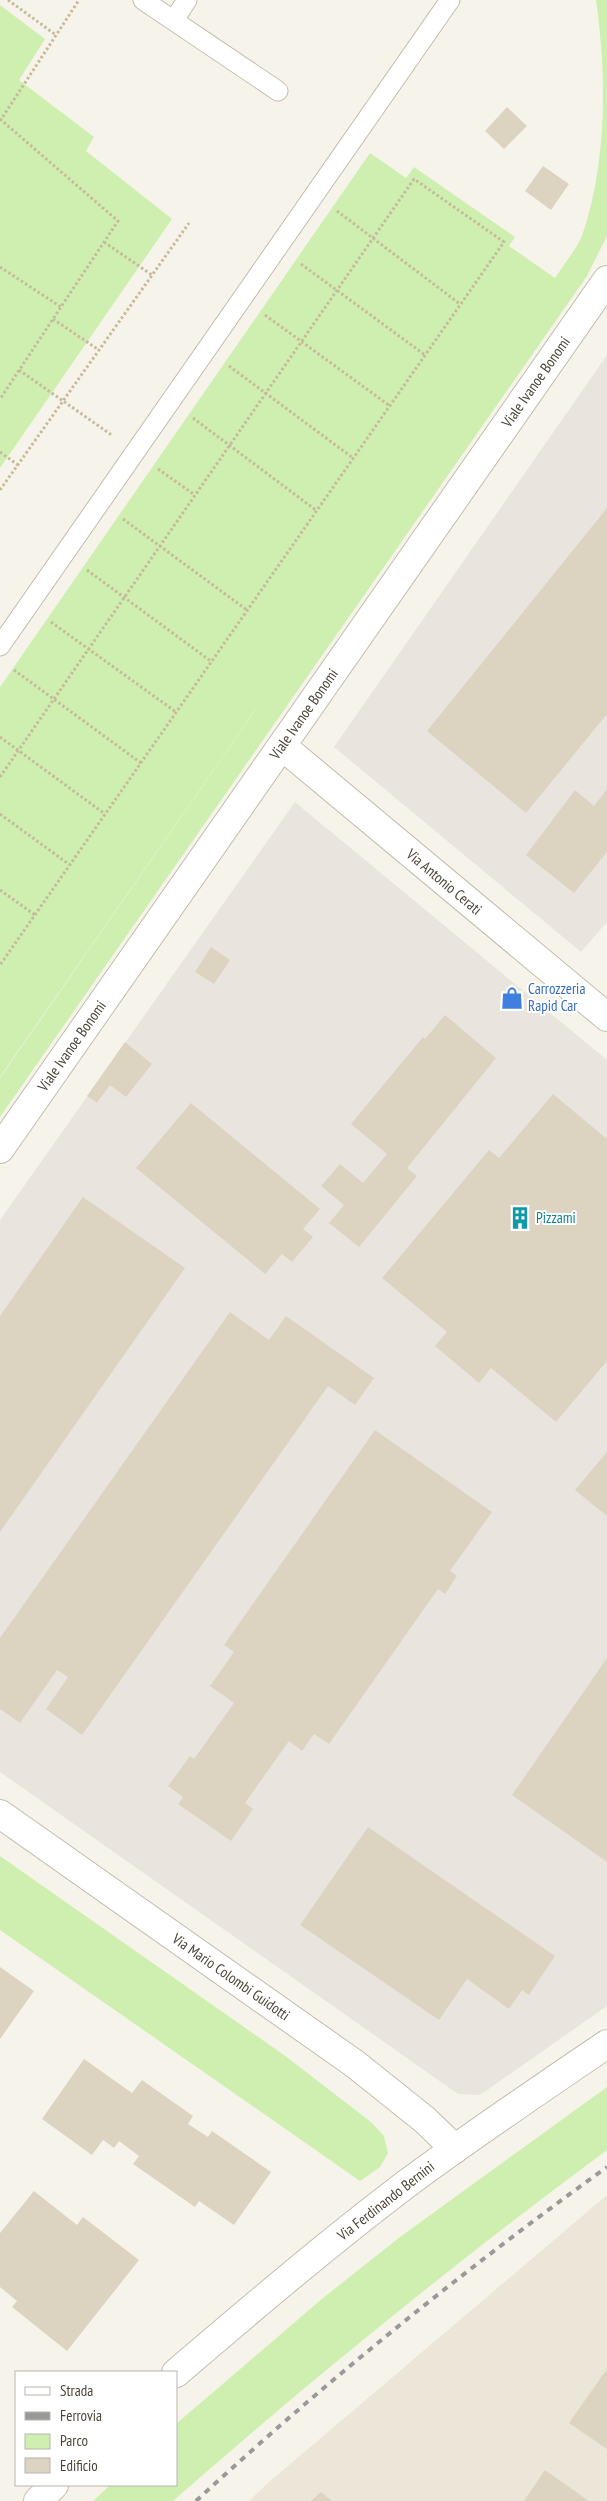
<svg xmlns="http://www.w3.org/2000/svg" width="607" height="2501" font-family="'PT Sans Narrow',sans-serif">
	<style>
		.residential { fill: #ebe6d8 }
		.industrial { fill: #e9e5de }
		.green { fill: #ceefaf }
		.building { fill: #ddd3c1 }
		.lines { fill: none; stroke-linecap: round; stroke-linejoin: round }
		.lane-casing { stroke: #c3bdab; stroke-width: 21 }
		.street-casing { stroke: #c3bdab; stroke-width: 30 }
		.path { stroke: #c7ba9b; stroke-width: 3; stroke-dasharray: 2.5 2.5; stroke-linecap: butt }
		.lane { stroke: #fff; stroke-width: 19 }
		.street { stroke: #fff; stroke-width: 28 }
		.rail { stroke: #999; stroke-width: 4; stroke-dasharray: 6 6; stroke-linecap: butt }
		.labels { text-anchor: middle; stroke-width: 4; stroke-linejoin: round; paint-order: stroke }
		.street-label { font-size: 15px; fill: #4c4537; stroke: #fff }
		.shop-label { font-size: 15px; fill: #366cbe; stroke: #fff; text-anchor: start }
		.culture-label { font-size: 15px; fill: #0d838f; stroke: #fff; text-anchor: start }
	</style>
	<rect width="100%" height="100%" fill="#f6f4ea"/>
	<!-- residential -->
	<path class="residential" d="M 607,2195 L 607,2501 L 249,2501 L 269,2482 Z"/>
	<!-- industrial -->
	<path class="industrial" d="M 607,355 L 607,922 L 581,952 L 334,747 Z
		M 295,802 L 607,1060 L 607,2006 L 480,2095 L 458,2094 L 0,1772 L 0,1220 Z"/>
	<!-- green -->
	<path class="green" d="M 596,0 L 607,0 L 607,236 L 587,276 L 0,1117 L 0,1078 L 397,506 L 0,1077 L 0,687 L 370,153 L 406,178 L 414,167 L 515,237 L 509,246 L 555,278 C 564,264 575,251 582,236 C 607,164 607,76 596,0 Z
		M 0,5 L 45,39 L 19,80 L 94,137 L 86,151 L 172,219 L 0,468 Z
		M 0,1856 L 284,2055 L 371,2122 L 384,2136 L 388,2153 L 380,2167 L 360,2181 L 0,1930 Z
		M 607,2087 L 607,2150 C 457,2261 313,2378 173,2501 L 93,2501 L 110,2485 L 176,2485 L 176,2424 L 323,2298 L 400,2237 Z"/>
	<!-- building -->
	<path class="building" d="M 507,107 L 527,126 L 504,149 L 485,131 Z
		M 543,166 L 569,184 L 551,210 L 525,191 Z
		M 607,508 L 607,714 L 526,813 L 427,731 Z
		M 607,789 L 607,852 L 574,893 L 526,855 L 575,790 L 594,806 Z
		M 211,947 L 230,960 L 214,984 L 195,972 Z
		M 445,1015 L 496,1058 L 407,1168 L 417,1176 L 359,1247 L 329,1223 L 344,1205 L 321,1186 L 340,1164 L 363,1183 L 387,1154 L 351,1124 L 423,1037 L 425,1039 Z
		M 125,1042 L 152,1064 L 126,1097 L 110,1085 L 97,1103 L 87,1096 Z
		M 553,1094 L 607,1139 L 607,1361 L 556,1422 L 491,1368 L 479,1383 L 435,1346 L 447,1332 L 382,1278 L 489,1150 L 499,1158 Z
		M 191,1103 L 320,1209 L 303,1229 L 313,1237 L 292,1262 L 282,1254 L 265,1274 L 136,1168 Z
		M 83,1197 L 185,1268 L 0,1532 L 0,1316 Z
		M 230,1312 L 269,1340 L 286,1316 L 374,1378 L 355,1405 L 328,1386 L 82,1735 L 46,1709 L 68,1677 L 57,1670 L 20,1723 L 0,1709 L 0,1638 Z
		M 375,1430 L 492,1512 L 450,1571 L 457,1576 L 445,1594 L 438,1589 L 329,1744 L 314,1734 L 302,1751 L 289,1741 L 245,1803 L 253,1809 L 231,1841 L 178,1804 L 183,1797 L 168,1786 L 190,1756 L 194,1759 L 234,1703 L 210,1686 L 234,1652 L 224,1645 Z
		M 607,1452 L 607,1516 L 575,1490 Z
		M 607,1658 L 607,1862 L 512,1795 Z
		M 368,1827 L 555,1956 L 529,1995 L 522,1990 L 509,2009 L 467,1979 L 439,2020 L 300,1925 Z
		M 0,1967 L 34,1991 L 0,2039 Z
		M 84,2059 L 132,2093 L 142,2080 L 193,2116 L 188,2124 L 208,2137 L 212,2131 L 271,2172 L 234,2225 L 199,2201 L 195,2207 L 133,2164 L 139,2156 L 119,2141 L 114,2148 L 103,2140 L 92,2155 L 42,2119 Z
		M 34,2191 L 77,2225 L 83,2217 L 139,2260 L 67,2351 L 12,2307 L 17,2301 L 0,2287 L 0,2233 Z
		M 607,2369 L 607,2449 L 569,2423 Z
		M 545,2470 L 589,2501 L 524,2501 Z
		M 321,2492 L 332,2501 L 311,2501 Z"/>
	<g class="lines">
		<defs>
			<path id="lane" d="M 143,0 L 278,91
				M 174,20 L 187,0
				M 0,646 L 450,0"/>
			<path id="street" d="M 282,746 L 607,1017
				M 0,1149 L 607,280
				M 0,1814 L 355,2064 L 425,2120 L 455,2149
				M 176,2373 C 251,2309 326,2245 405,2185 C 471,2136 539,2090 607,2044
				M 38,2501 L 54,2485"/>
		</defs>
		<!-- lane casing -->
		<use href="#lane" class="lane-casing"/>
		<!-- street casing -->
		<use href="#street" class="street-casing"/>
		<!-- path -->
		<path class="path" d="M 8,0 L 56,35
			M 0,119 L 118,221 L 0,399
			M 0,121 L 79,0
			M 337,211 L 460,304
			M 104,242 L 152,275
			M 301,264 L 425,355
			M 0,267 L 61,307
			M 265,315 L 390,406
			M 53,319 L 99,350
			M 229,366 L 353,458
			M 19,370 L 113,436
			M 193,418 L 317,511
			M 0,452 L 18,465
			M 158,469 L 195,495
			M 0,490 L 189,223
			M 123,519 L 247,610
			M 87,570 L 212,662
			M 51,622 L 176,712
			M 14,670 L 141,763
			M 0,737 L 105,814
			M 0,777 L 414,179 L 504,242 L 0,965
			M 0,814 L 70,865
			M 0,890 L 35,915"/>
		<!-- lane -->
		<use href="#lane" class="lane"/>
		<!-- street -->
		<use href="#street" class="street"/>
		<!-- rail -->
		<path class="rail" d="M 196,2501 C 326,2381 464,2270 607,2167"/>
	</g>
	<!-- icons -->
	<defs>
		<symbol id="shop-bare" viewBox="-9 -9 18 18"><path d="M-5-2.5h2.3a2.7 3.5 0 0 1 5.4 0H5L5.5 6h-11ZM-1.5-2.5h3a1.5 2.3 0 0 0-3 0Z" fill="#3f7fe0" stroke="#fff" stroke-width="2.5" paint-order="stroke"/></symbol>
		<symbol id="building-bare" viewBox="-9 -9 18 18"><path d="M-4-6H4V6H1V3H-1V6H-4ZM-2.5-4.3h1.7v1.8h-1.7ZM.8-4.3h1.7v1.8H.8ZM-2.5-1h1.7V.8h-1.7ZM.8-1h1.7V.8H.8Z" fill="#0f9aa8" stroke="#fff" stroke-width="2.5" paint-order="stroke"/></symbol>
	</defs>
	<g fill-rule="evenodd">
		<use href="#shop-bare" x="496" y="982" width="32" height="32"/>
		<use href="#building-bare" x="504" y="1202" width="32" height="32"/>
	</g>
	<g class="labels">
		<!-- street labels -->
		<g class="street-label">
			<text transform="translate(536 382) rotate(-55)" y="5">Viale Ivanoe Bonomi</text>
			<text transform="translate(304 714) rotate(-55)" y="5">Viale Ivanoe Bonomi</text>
			<text transform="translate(444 882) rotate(40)" y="5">Via Antonio Cerati</text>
			<text transform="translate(72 1046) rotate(-55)" y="5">Viale Ivanoe Bonomi</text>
			<text transform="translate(231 1977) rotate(35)" y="5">Via Mario Colombi Guidotti</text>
			<text transform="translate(386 2201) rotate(-38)" y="5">Via Ferdinando Bernini</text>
		</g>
		<!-- shop labels -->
		<g class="shop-label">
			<text x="528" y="994">Carrozzeria<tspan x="528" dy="17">Rapid Car</tspan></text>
		</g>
		<!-- culture labels -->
		<g class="culture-label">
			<text x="536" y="1223">Pizzami</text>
		</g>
	</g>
	<!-- legend -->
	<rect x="15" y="2371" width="162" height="115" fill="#ffffff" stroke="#b7b5af"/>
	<rect x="25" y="2387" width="25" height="8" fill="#ffffff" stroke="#b7b5af"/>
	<text x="60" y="2396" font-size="15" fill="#4c4537">Strada</text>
	<rect x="25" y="2412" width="25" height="8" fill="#999999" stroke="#b7b5af"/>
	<text x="60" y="2421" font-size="15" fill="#4c4537">Ferrovia</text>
	<rect x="25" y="2434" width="25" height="15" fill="#ceefaf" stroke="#b7b5af"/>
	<text x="60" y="2446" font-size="15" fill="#4c4537">Parco</text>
	<rect x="25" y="2458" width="25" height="15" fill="#ddd3c1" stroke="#b7b5af"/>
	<text x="60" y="2471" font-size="15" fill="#4c4537">Edificio</text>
</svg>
